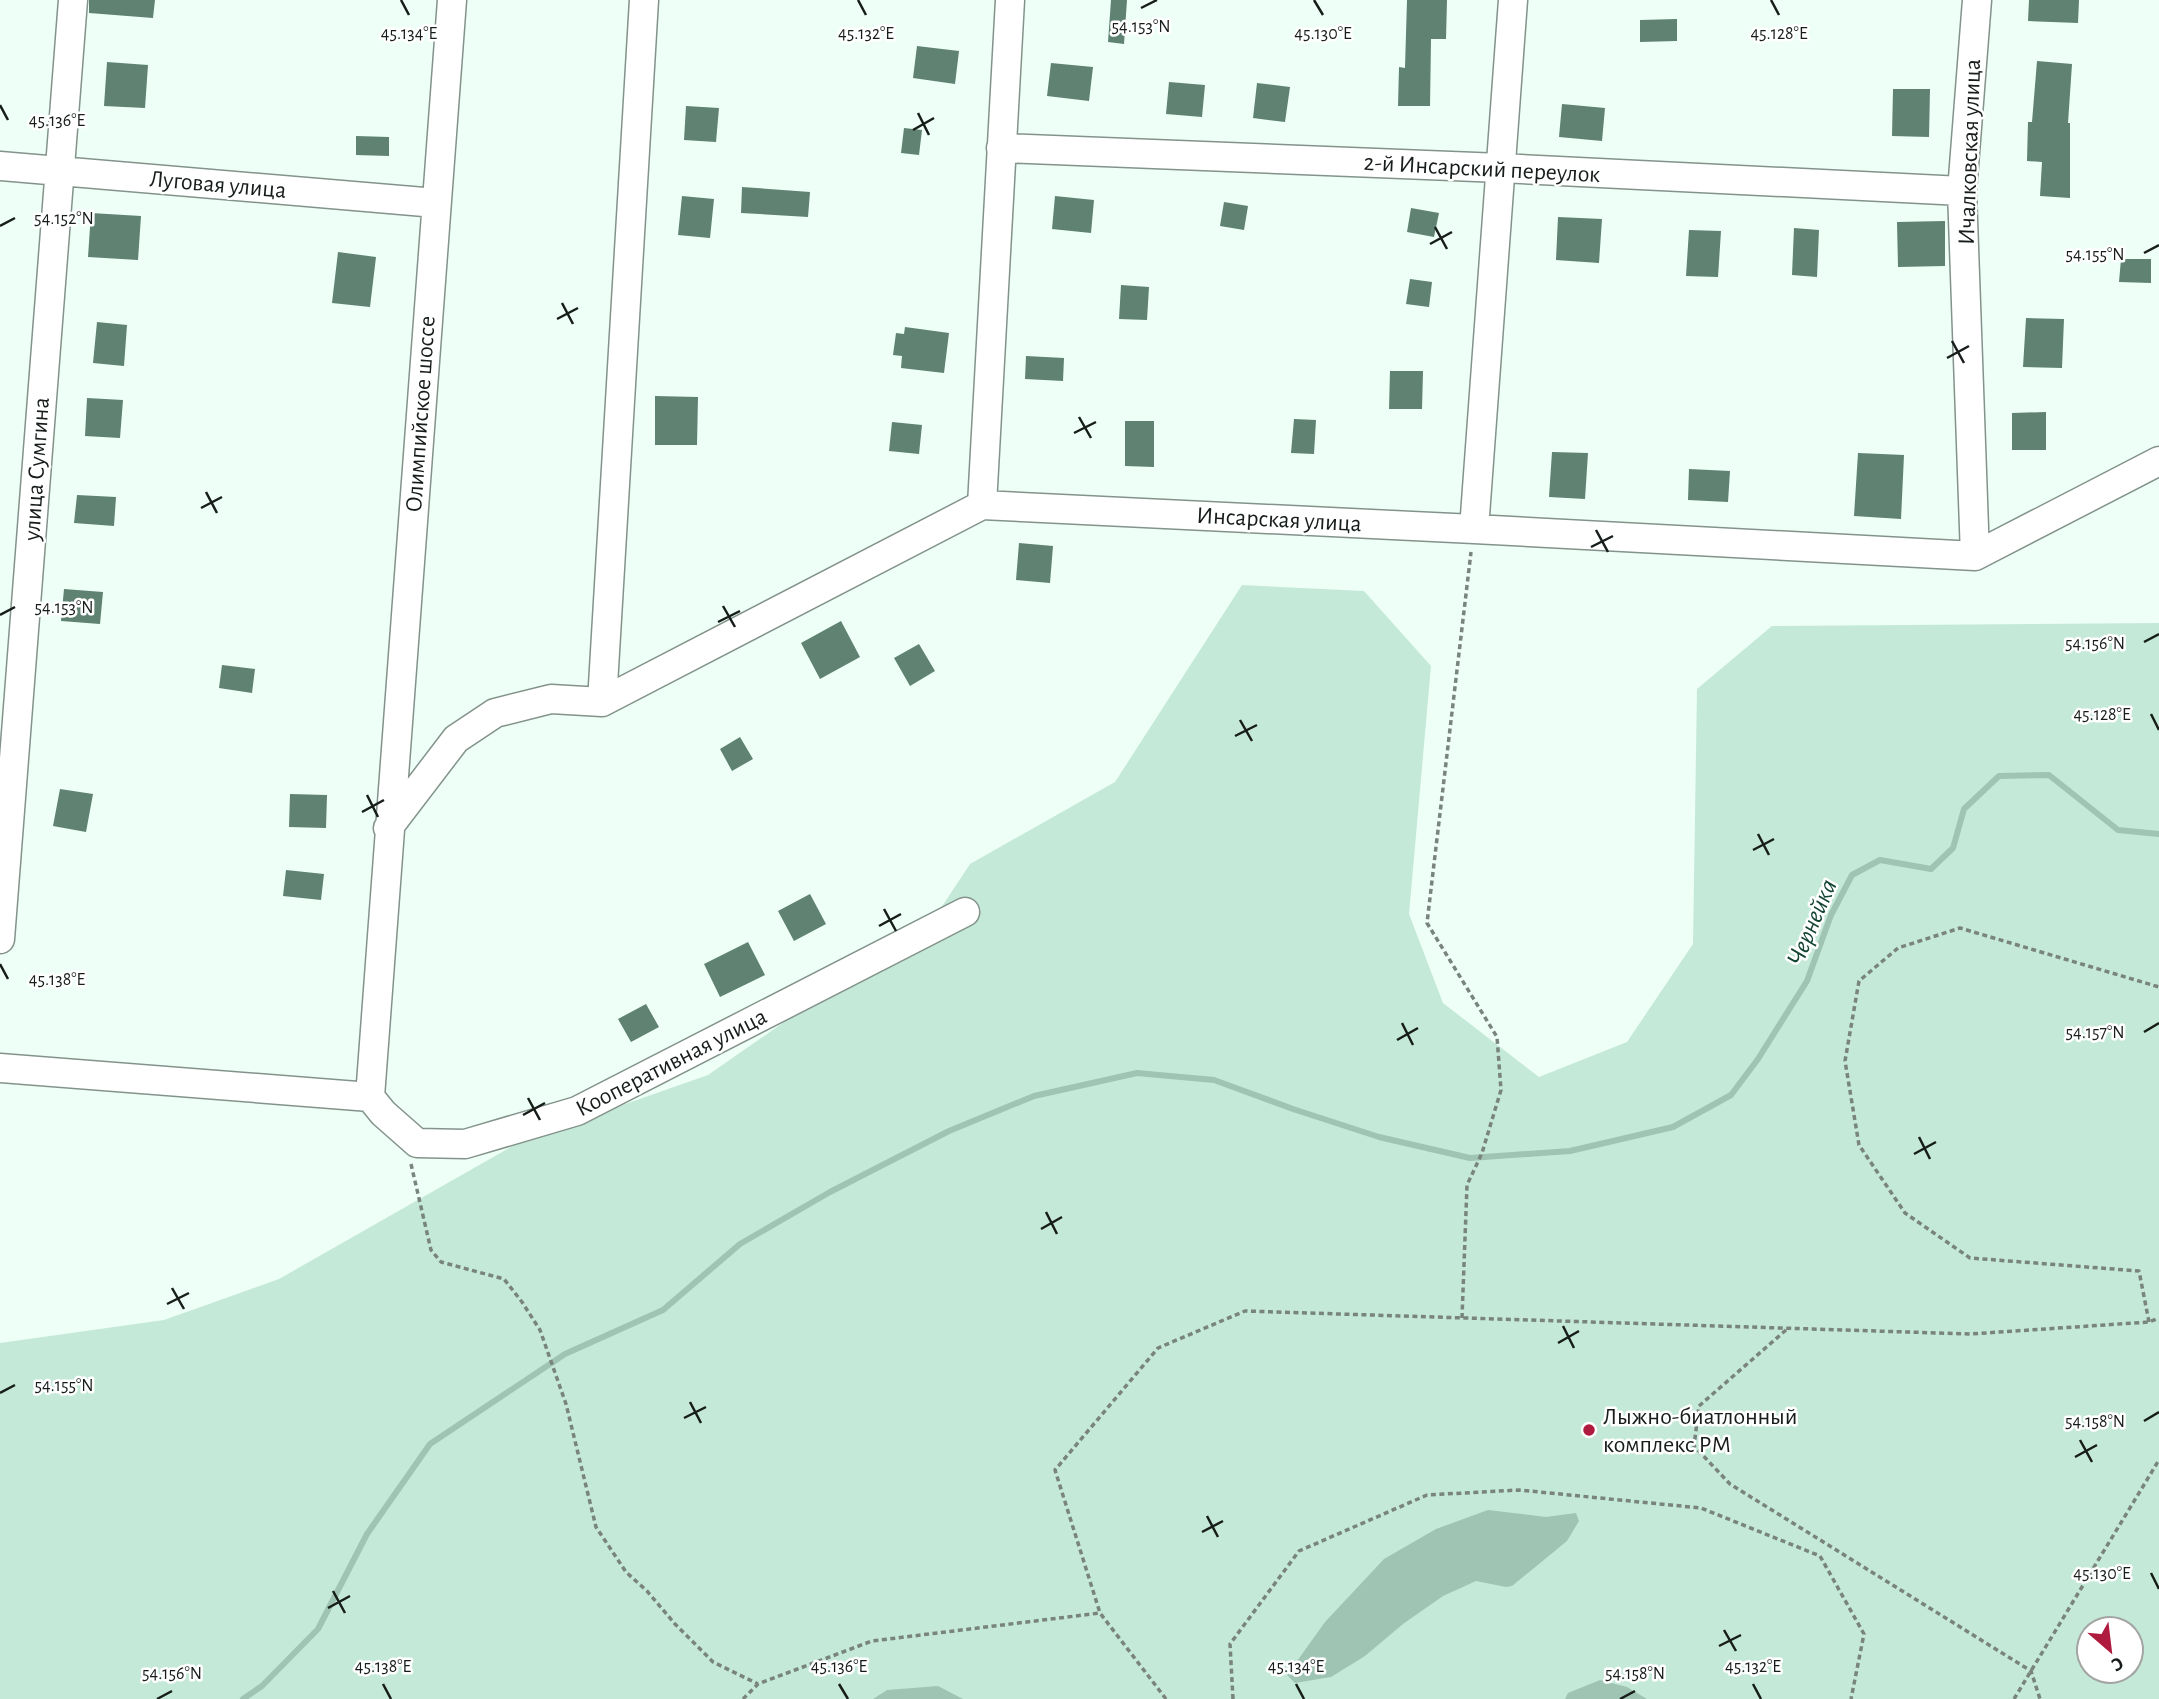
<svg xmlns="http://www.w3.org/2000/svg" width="2159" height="1699" font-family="'Alegreya Sans',sans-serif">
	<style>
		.green { fill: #c5e9d8; fill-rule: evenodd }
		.water { fill: #9fc4b3 }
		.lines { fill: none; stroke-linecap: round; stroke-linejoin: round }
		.stream { stroke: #9fc4b3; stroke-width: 6 }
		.building { fill: #5f8272 }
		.minor-casing { stroke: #83938b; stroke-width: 31 }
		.path { stroke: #79847e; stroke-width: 3.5; stroke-dasharray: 5 3.5; stroke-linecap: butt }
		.minor { stroke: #fff; stroke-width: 28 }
		.ticks { fill: none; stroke: #171d1a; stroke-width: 2.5 }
		.poi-dot { fill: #af1b3e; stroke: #fff; stroke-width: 2.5 }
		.labels { text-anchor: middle; stroke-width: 5; stroke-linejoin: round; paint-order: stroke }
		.street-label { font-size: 24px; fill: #171d1a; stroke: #fff }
		.poi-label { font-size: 24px; fill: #171d1a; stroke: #fff; text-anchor: start }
		.water-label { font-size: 26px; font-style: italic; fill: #144533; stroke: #fff }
		.ticks-label { font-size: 18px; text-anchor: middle; fill: #171d1a; stroke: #fff; stroke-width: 5; stroke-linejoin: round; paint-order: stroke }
	</style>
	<rect width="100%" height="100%" fill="#edfff6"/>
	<!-- green -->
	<path class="green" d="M 1242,585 L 1364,591 L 1431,666 L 1409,914 L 1443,1003 L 1539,1077 L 1627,1042 L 1693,944 L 1697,689 L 1772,626 L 2159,623 L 2159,1699 L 0,1699 L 0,1343 L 164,1320 L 279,1279 L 523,1140 L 708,1075 L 935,917 L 970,864 L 1115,782 ZM 2089,1629 L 2131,1629 L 2131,1671 L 2089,1671 Z"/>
	<!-- water -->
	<path class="water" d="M 1488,1510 L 1546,1517 L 1576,1513 L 1579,1521 L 1567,1541 L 1512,1586 L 1506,1587 L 1476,1581 L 1443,1596 L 1403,1624 L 1365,1656 L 1331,1677 L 1295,1683 L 1287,1675 L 1325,1622 L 1384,1559 L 1436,1529 Z
		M 1600,1680 L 1627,1687 L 1647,1699 L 1565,1699 L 1568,1693 Z
		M 938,1686 L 963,1699 L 873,1699 L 887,1690 Z"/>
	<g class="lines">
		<!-- stream -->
		<path class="stream" d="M 243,1699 L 262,1686 L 318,1629 L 367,1534 L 430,1444 L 565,1354 L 663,1310 L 740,1244 L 830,1192 L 949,1131 L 1034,1096 L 1137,1073 L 1214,1080 L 1293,1109 L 1379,1137 L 1470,1158 L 1570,1151 L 1673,1127 L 1731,1095 L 1758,1059 L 1807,981 L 1831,915 L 1852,875 L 1880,860 L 1931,869 L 1953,848 L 1964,809 L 1999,776 L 2049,775 L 2118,830 L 2159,834"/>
	</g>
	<!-- building -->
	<path class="building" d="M 89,0 L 155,0 L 153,18 L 89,13 Z
		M 1111,0 L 1127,0 L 1124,44 L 1108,42 Z
		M 1407,0 L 1447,0 L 1446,39 L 1431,39 L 1430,106 L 1398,106 L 1399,67 L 1405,68 Z
		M 2029,0 L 2079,0 L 2078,23 L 2028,21 Z
		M 1677,19 L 1677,41 L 1640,42 L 1640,20 Z
		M 917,46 L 959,51 L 955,84 L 913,78 Z
		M 2037,61 L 2072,64 L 2068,123 L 2070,123 L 2070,198 L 2040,196 L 2042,162 L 2027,161 L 2028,122 L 2032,122 Z
		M 107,62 L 148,65 L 145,108 L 104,106 Z
		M 1051,63 L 1093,67 L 1089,101 L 1047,96 Z
		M 1169,82 L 1205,85 L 1202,117 L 1166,114 Z
		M 1257,83 L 1290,87 L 1285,122 L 1253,118 Z
		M 1893,89 L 1930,89 L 1929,137 L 1892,136 Z
		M 1562,104 L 1605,108 L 1602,141 L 1559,137 Z
		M 686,106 L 719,108 L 716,142 L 684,140 Z
		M 904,128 L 922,130 L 919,155 L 901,153 Z
		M 356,136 L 389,137 L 389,156 L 356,155 Z
		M 742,187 L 810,192 L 808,217 L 741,213 Z
		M 682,196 L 714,199 L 710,238 L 678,235 Z
		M 1055,196 L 1094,200 L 1091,233 L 1052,229 Z
		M 1224,202 L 1248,206 L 1244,230 L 1220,226 Z
		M 1411,208 L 1439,213 L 1434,237 L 1407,232 Z
		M 91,213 L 141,216 L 138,260 L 88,257 Z
		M 1558,217 L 1602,219 L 1599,263 L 1556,260 Z
		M 1945,221 L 1945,266 L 1898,267 L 1897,222 Z
		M 1794,228 L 1819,230 L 1817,277 L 1792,275 Z
		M 1689,230 L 1721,231 L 1718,277 L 1686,276 Z
		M 338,252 L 376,257 L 370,307 L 332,303 Z
		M 2121,259 L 2151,259 L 2151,283 L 2119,282 Z
		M 1410,279 L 1432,282 L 1429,307 L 1406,304 Z
		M 1121,285 L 1149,287 L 1147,320 L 1119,319 Z
		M 2026,318 L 2064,319 L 2062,368 L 2023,367 Z
		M 97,322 L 127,325 L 124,366 L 93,363 Z
		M 905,327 L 949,333 L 944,373 L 901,368 L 902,356 L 893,355 L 896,333 L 904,334 Z
		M 1026,356 L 1064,358 L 1063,381 L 1025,379 Z
		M 1390,371 L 1423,371 L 1422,409 L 1389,409 Z
		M 655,396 L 698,397 L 697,445 L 655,445 Z
		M 87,398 L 123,400 L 120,438 L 85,436 Z
		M 2046,412 L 2046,450 L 2012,450 L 2012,413 Z
		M 1294,419 L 1316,420 L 1314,454 L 1291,453 Z
		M 1125,421 L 1154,421 L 1154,467 L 1125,466 Z
		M 892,422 L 922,425 L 919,454 L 889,451 Z
		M 1552,452 L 1588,453 L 1585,499 L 1549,497 Z
		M 1858,453 L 1904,455 L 1901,519 L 1854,516 Z
		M 1689,469 L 1730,471 L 1728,502 L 1688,500 Z
		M 77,495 L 116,497 L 114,526 L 74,523 Z
		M 1019,543 L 1053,546 L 1050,583 L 1016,580 Z
		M 64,589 L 103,592 L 100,624 L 61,621 Z
		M 841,621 L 860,657 L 820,679 L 801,643 Z
		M 919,644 L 935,671 L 910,686 L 894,658 Z
		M 222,665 L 255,669 L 252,693 L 219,688 Z
		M 740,737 L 753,759 L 732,771 L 720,749 Z
		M 60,789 L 93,794 L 86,832 L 53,826 Z
		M 290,794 L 327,795 L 326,828 L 289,827 Z
		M 286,870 L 324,874 L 321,900 L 283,896 Z
		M 810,894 L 826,924 L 794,941 L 778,911 Z
		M 748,942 L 765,975 L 720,997 L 704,964 Z
		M 646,1004 L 659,1027 L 631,1042 L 618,1019 Z"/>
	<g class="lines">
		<defs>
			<path id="minor" d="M 1001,148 L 1501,168 L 1962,191
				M 0,166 L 436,203
				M 982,505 L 1010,0
				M 1474,529 L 1975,556 L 2159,461
				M 1975,556 L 1962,191 L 1977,0
				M 602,702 L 982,505 L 1474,529 L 1513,0
				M 602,702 L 644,0
				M 388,828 L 456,739 L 495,713 L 551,699 L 602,702
				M 0,939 L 73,0
				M 0,1068 L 370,1097 L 383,1113 L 417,1143 L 465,1144 L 577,1111 L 965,912
				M 370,1097 L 452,0"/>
		</defs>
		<!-- minor casing -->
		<use href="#minor" class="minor-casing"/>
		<!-- path -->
		<path class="path" d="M 411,1164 L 431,1250 L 441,1262 L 504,1279 L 522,1302 L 540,1330 L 566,1404 L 596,1527 L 626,1572 L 647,1591 L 675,1624 L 713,1662 L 758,1684
			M 1462,1318 L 1467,1185 L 1482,1153 L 1501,1090 L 1497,1037 L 1427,923 L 1471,552
			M 2149,1322 L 2139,1271 L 1970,1258 L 1905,1213 L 1859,1145 L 1845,1061 L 1859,981 L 1898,948 L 1960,928 L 2159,987
			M 1786,1330 L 1699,1406 L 1694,1446 L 1730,1484 L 2031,1671 L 2040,1699
			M 743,1699 L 758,1684 L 872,1641 L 1100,1613
			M 1166,1699 L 1100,1613 L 1055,1470 L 1158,1348 L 1245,1311 L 1970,1334 L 2149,1322 L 2159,1318
			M 1233,1699 L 1230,1644 L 1299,1551 L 1427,1495 L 1519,1490 L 1701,1508 L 1820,1556 L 1864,1634 L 1851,1699
			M 2014,1699 L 2159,1460"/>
		<!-- minor -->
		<use href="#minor" class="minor"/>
	</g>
	<!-- ticks -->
	<path class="ticks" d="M 401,0 L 409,15M 858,0 L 866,15M 1314,0 L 1323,15M 1771,0 L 1779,15M 1141,8 L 1157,0M 0,105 L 8,120M 918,113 L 929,135M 913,130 L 934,118M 0,226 L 15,218M 1435,227 L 1447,249M 1430,244 L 1452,232M 2144,253 L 2159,245M 562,303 L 573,324M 557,319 L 578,308M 1952,341 L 1964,363M 1947,358 L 1969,346M 1079,417 L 1091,438M 1074,433 L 1096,422M 206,492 L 217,513M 201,508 L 222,497M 1596,530 L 1608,552M 1591,547 L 1613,536M 723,606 L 735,627M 0,615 L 15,607M 718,622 L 740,611M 2144,642 L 2159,634M 2151,714 L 2159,730M 1240,720 L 1252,741M 1235,736 L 1257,725M 367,795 L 378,817M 362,812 L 384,800M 1758,834 L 1769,855M 1753,850 L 1774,839M 884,909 L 896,931M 879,926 L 901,914M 0,964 L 8,979M 1402,1023 L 1413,1045M 2144,1032 L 2159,1023M 1397,1040 L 1418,1028M 528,1098 L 540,1120M 523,1115 L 545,1103M 1919,1137 L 1930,1159M 1914,1154 L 1936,1142M 1046,1212 L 1057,1234M 1041,1229 L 1062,1217M 172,1288 L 184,1309M 167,1304 L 189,1293M 1563,1326 L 1574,1348M 1558,1343 L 1579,1331M 0,1393 L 15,1385M 690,1402 L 701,1423M 684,1418 L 706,1407M 2144,1421 L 2159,1412M 2080,1440 L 2092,1462M 2075,1457 L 2097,1445M 1207,1516 L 1218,1537M 1202,1532 L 1223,1521M 2151,1573 L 2159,1589M 333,1591 L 345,1613M 328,1608 L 350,1596M 1724,1630 L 1736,1651M 1719,1646 L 1741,1635M 383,1684 L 391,1699M 839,1684 L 848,1699M 1296,1684 L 1304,1699M 1753,1684 L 1761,1699M 157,1699 L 172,1691M 1620,1699 L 1635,1691"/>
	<!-- markers -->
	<circle class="poi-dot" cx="1589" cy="1430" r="7"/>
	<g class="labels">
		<!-- street labels -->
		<g class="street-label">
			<text transform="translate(1969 152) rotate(-88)" y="8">Ичалковская улица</text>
			<text transform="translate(1482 168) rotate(3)" y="8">2-й Инсарский переулок</text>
			<text transform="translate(218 184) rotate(5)" y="8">Луговая улица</text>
			<text transform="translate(420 414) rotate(-86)" y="8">Олимпийское шоссе</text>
			<text transform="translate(36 469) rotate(-86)" y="8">улица Сумгина</text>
			<text transform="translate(1279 519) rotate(3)" y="8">Инсарская улица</text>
			<text transform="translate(671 1062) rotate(-27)" y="8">Кооперативная улица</text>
		</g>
		<!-- poi labels -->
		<g class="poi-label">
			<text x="1603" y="1424">Лыжно-биатлонный<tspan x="1603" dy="28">комплекс РМ</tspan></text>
		</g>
		<!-- water labels -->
		<g class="water-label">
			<text transform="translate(1811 922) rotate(-67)" y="9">Чернейка</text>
		</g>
	</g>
	<g class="ticks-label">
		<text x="1141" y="32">54.153°N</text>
		<text x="409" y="39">45.134°E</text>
		<text x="866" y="39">45.132°E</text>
		<text x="1323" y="39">45.130°E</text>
		<text x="1779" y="39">45.128°E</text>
		<text x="57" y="126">45.136°E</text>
		<text x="64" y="224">54.152°N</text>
		<text x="2095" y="260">54.155°N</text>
		<text x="64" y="613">54.153°N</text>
		<text x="2095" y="649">54.156°N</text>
		<text x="2102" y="720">45.128°E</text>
		<text x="57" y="985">45.138°E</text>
		<text x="2095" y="1038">54.157°N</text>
		<text x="64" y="1391">54.155°N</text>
		<text x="2095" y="1427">54.158°N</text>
		<text x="2102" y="1579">45.130°E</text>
		<text x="383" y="1672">45.138°E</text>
		<text x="839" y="1672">45.136°E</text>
		<text x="1296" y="1672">45.134°E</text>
		<text x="1753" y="1672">45.132°E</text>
		<text x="172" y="1679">54.156°N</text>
		<text x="1635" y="1679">54.158°N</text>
	</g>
	<!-- north arrow -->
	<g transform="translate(2110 1650) rotate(152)"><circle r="33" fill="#ffffff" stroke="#a2a5a3" stroke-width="2"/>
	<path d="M0-5L12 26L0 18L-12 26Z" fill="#af1b3e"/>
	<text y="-10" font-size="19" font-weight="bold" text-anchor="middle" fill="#171d1a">С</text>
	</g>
</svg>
